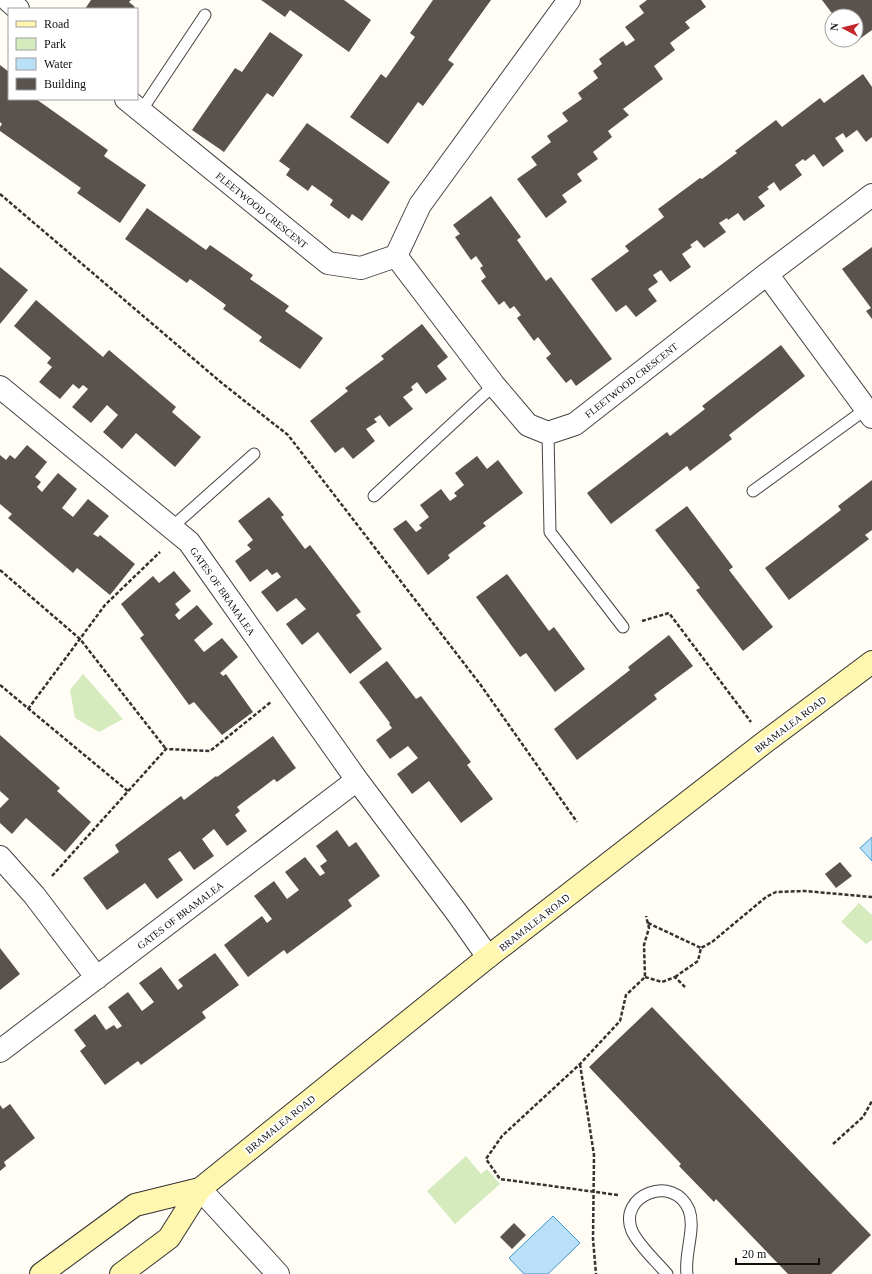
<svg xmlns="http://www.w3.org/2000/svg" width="872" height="1274" font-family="'Times New Roman',serif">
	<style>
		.green { fill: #d5ebbd }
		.water { fill: #b9e0f7; stroke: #3f96cf }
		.building { fill: #5a524d }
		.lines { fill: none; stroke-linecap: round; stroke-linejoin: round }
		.lane-casing { stroke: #444; stroke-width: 13 }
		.street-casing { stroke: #444; stroke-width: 24 }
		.secondary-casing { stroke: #333; stroke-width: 24 }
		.path { stroke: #333; stroke-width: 2.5; stroke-dasharray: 4 2; stroke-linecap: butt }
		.lane { stroke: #fff; stroke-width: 11 }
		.street { stroke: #fff; stroke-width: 22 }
		.secondary { stroke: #fff6b0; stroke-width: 22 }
		.labels { text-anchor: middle; stroke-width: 4; stroke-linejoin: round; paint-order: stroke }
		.street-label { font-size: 10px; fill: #111; stroke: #fff }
	</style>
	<rect width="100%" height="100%" fill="#fffdf5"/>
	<!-- green -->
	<path class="green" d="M 83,674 L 123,719 L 99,732 L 75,718 L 70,690 Z
		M 859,903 L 872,915 L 872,940 L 866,944 L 841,922 Z
		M 466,1156 L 481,1174 L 487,1169 L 500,1184 L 455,1224 L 427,1191 Z"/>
	<!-- water -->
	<path class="water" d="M 872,837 L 872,861 L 860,848 Z
		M 553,1216 L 580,1243 L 548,1274 L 524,1274 L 509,1258 Z"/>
	<!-- building -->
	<path class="building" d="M 91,0 L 131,0 L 129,2 L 135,7 L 133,9 L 85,9 Z
		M 261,0 L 344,0 L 371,20 L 349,52 L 290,10 L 285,17 Z
		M 433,0 L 491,0 L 448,60 L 454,64 L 423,106 L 418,102 L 388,144 L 350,117 L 381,74 L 386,78 L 415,37 L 410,33 Z
		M 647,0 L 701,0 L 706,7 L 685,22 L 690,28 L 670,43 L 675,50 L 654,66 L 663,79 L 623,109 L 629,115 L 608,131 L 612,137 L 593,152 L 598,159 L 577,174 L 582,181 L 562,195 L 567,202 L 546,218 L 517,179 L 537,165 L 531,157 L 551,142 L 547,136 L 568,121 L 562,113 L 582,99 L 578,93 L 598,78 L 593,71 L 602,64 L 599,59 L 623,41 L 626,46 L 635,40 L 625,27 L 644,13 L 639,6 Z
		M 822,0 L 872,0 L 872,30 L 854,43 L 852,40 L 856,40 L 856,16 L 834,16 Z
		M 270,32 L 303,55 L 273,97 L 267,93 L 224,152 L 192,130 L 235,68 L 242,72 Z
		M 0,65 L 9,72 L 9,99 L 36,99 L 108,150 L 104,156 L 146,185 L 120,223 L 77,193 L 81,188 L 0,131 L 0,127 L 2,124 L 0,122 Z
		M 863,74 L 872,87 L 872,137 L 866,142 L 857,130 L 846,138 L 843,133 L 835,138 L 844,151 L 823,167 L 814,154 L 805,161 L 803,159 L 795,165 L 802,175 L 780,191 L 774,182 L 767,187 L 769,189 L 758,197 L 765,206 L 744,221 L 738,213 L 728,220 L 727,218 L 719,223 L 726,232 L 704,248 L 697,240 L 690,245 L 692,247 L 682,254 L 691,267 L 670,282 L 661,270 L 653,275 L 658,282 L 648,289 L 657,301 L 636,317 L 626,305 L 616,312 L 591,279 L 629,251 L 625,246 L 664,217 L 658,209 L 700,178 L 702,179 L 737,153 L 735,151 L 776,120 L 782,127 L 820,98 L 824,103 Z
		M 307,123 L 390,182 L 362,221 L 352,214 L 349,219 L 330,205 L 333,200 L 312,185 L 308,191 L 286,175 L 290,169 L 279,161 Z
		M 491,196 L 521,237 L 517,240 L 546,281 L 551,277 L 612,359 L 576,386 L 571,379 L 566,383 L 546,358 L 551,354 L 538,337 L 534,341 L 517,318 L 521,315 L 514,306 L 510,309 L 504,301 L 499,305 L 481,281 L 486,277 L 480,268 L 483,266 L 476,256 L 471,260 L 455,237 L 460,234 L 453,225 Z
		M 147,208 L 206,250 L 210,245 L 253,275 L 250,279 L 289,306 L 285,311 L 323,338 L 300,369 L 259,341 L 262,337 L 223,309 L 226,305 L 190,279 L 187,283 L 125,239 Z
		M 872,247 L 872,319 L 866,311 L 871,308 L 842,269 Z
		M 0,267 L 28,290 L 0,324 Z
		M 36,300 L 103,357 L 109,350 L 176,407 L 172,412 L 201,437 L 175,467 L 136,433 L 122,449 L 103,432 L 118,415 L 107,405 L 91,423 L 72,407 L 88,389 L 83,385 L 79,389 L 73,384 L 60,399 L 39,382 L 52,367 L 47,363 L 51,358 L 14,326 Z
		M 422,324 L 448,357 L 437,366 L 447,379 L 426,394 L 417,382 L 411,387 L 413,390 L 403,397 L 413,409 L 389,427 L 380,415 L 374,419 L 377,422 L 366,429 L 375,441 L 353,459 L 343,447 L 335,453 L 310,421 L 348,391 L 345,388 L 384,359 L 381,356 Z
		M 781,345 L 805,376 L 729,435 L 732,439 L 690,471 L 687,466 L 611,524 L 587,493 L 667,432 L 670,436 L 705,409 L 702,406 Z
		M 27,445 L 47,462 L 35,477 L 41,482 L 37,487 L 42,492 L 58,473 L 77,489 L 62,508 L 73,517 L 88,499 L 109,516 L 93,534 L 98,537 L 100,535 L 135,564 L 110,595 L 77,568 L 73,573 L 8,518 L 12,514 L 0,504 L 0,455 L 6,460 L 10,455 L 15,459 Z
		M 477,456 L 487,469 L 498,460 L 523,493 L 483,523 L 486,526 L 448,555 L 450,558 L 428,575 L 393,529 L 406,520 L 416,532 L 422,528 L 419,525 L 429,517 L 420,505 L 441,489 L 450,501 L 457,496 L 454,493 L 464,485 L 455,473 Z
		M 872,480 L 872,530 L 865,535 L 869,539 L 789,600 L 765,568 L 841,510 L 838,506 Z
		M 269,497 L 284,515 L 281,517 L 305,549 L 310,545 L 361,612 L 356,615 L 382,649 L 350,674 L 318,632 L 302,645 L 286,624 L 306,609 L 296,598 L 277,612 L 261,592 L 281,577 L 277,572 L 272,575 L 267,569 L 250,582 L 235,561 L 251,549 L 247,545 L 253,540 L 238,521 Z
		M 687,506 L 733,567 L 729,570 L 773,627 L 743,651 L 696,590 L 700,588 L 655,530 Z
		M 174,571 L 191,591 L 175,604 L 180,610 L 175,615 L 179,620 L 197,605 L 213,624 L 194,640 L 204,652 L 222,638 L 238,657 L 220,673 L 223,676 L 226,674 L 253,712 L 222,735 L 194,702 L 189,705 L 140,638 L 144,635 L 121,604 L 153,576 L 159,583 Z
		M 507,574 L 549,631 L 554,627 L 585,669 L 555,692 L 526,653 L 520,657 L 476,597 Z
		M 669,635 L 693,666 L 654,695 L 657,699 L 577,760 L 554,729 L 630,670 L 628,667 Z
		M 387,661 L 416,699 L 421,696 L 471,762 L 467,765 L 493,799 L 461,823 L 429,781 L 412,794 L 397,774 L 418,758 L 408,746 L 390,759 L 376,740 L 392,728 L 389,724 L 390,723 L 359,682 Z
		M 0,735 L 60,788 L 57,791 L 91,822 L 65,852 L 26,818 L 12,834 L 0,823 L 0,808 L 9,799 L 0,791 Z
		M 273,736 L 296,768 L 277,782 L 274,779 L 237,807 L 240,811 L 235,815 L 247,831 L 227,846 L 214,829 L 202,839 L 214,856 L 194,870 L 180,851 L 168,859 L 183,880 L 157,899 L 145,883 L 107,910 L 83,878 L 119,852 L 115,845 L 181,796 L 184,800 L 216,776 L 217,777 Z
		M 337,830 L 349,847 L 356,842 L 380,876 L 348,900 L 352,906 L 287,954 L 284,950 L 248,977 L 224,945 L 262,916 L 267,923 L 272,919 L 254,896 L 274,881 L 287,899 L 299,890 L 285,872 L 305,857 L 320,876 L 325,873 L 320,866 L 327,861 L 316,846 Z
		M 840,862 L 852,876 L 836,888 L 825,874 Z
		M 0,948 L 20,974 L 0,990 Z
		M 215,953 L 239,985 L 202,1012 L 206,1018 L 141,1065 L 138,1061 L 105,1085 L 80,1051 L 86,1046 L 74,1030 L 95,1014 L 106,1030 L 114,1025 L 117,1029 L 122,1026 L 108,1007 L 128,992 L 142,1011 L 154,1002 L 139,983 L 161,967 L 178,990 L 183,986 L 178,980 Z
		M 652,1007 L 871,1235 L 831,1274 L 788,1274 L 716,1199 L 714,1202 L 679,1166 L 681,1164 L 589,1067 Z
		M 10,1104 L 35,1138 L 4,1162 L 6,1166 L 0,1171 L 0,1105 L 3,1109 Z
		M 514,1223 L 526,1235 L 512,1249 L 500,1237 Z"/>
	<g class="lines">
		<defs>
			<path id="lane" d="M 141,111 L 205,15
				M 548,433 L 550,532 L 623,627
				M 753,491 L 866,409
				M 374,496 L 494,385
				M 171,528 L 254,454
				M 667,1274 C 656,1261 639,1246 632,1231 C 617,1195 674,1173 689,1210 C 696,1229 684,1254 687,1274"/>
			<path id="street" d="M 8,0 L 18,9
				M 126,99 L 328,263 L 361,268 L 396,256 L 420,205 L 569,0
				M 396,256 L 494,385 L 528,425 L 548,433 L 575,424 L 767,274 L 872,195
				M 767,274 L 872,417
				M 0,387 L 189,542 L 357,780 L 457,913 L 488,957
				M 0,857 L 34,895 L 97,978
				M 0,1051 L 357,780
				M 200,1189 L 278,1274"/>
			<path id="secondary" d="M 41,1274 L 135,1205 L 200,1189
				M 121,1274 L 169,1238 L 200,1189 L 488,957 L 765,742 L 872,662"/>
		</defs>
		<!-- lane casing -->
		<use href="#lane" class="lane-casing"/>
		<!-- street casing -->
		<use href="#street" class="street-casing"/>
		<!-- secondary casing -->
		<use href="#secondary" class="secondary-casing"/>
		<!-- path -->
		<path class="path" d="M 0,194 L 223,384 L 288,435 L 480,684 L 577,822
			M 0,570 L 80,639 L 166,749
			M 642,621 L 669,613 L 751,722
			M 0,685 L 129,792
			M 28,709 L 105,605 L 160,552
			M 52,876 L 166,749 L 210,751 L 271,702
			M 648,923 L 701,948
			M 645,977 L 662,982 L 675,977 L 685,987
			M 675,977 L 698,961 L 701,948 L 712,942 L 766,897 L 776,892 L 805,891 L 872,897
			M 580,1064 L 594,1155 L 593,1239 L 596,1274
			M 833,1144 L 863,1117 L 872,1101
			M 618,1195 L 500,1179 L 486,1159 L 502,1136 L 580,1064 L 620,1021 L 626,995 L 645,977 L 644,945 L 649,928 L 646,916"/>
		<!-- lane -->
		<use href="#lane" class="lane"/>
		<!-- street -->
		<use href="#street" class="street"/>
		<!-- secondary -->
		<use href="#secondary" class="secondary"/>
	</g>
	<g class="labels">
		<!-- street labels -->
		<g class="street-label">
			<text transform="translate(262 210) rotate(39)" y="4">FLEETWOOD CRESCENT</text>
			<text transform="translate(631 380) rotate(-38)" y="4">FLEETWOOD CRESCENT</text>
			<text transform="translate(223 591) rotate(55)" y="4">GATES OF BRAMALEA</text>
			<text transform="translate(790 724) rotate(-37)" y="4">BRAMALEA ROAD</text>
			<text transform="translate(180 915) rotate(-37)" y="4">GATES OF BRAMALEA</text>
			<text transform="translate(534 922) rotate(-38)" y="4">BRAMALEA ROAD</text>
			<text transform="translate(280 1124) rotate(-39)" y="4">BRAMALEA ROAD</text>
		</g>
	</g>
	<!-- legend -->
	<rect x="8" y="8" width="130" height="92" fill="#ffffff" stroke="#a0a0a0"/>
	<rect x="16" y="21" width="20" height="6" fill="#fff6b0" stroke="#a0a0a0"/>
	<text x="44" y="28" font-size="12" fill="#111111">Road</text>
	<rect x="16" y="38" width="20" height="12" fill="#d5ebbd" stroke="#a0a0a0"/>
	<text x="44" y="48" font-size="12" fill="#111111">Park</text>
	<rect x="16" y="58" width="20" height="12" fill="#b9e0f7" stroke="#a0a0a0"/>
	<text x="44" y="68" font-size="12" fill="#111111">Water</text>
	<rect x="16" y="78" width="20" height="12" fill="#5a524d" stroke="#a0a0a0"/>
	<text x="44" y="88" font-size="12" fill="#111111">Building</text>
	<!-- north arrow -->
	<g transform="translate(844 28) rotate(277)"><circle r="19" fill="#ffffff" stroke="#a0a0a0"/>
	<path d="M0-3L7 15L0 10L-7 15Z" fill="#c4262e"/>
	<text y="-6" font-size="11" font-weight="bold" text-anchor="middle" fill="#111111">N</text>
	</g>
	<!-- scale -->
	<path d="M736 1258v6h83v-6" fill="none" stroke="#111111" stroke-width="2"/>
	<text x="742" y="1258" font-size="12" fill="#111111" stroke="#ffffff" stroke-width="3" paint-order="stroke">20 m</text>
</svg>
